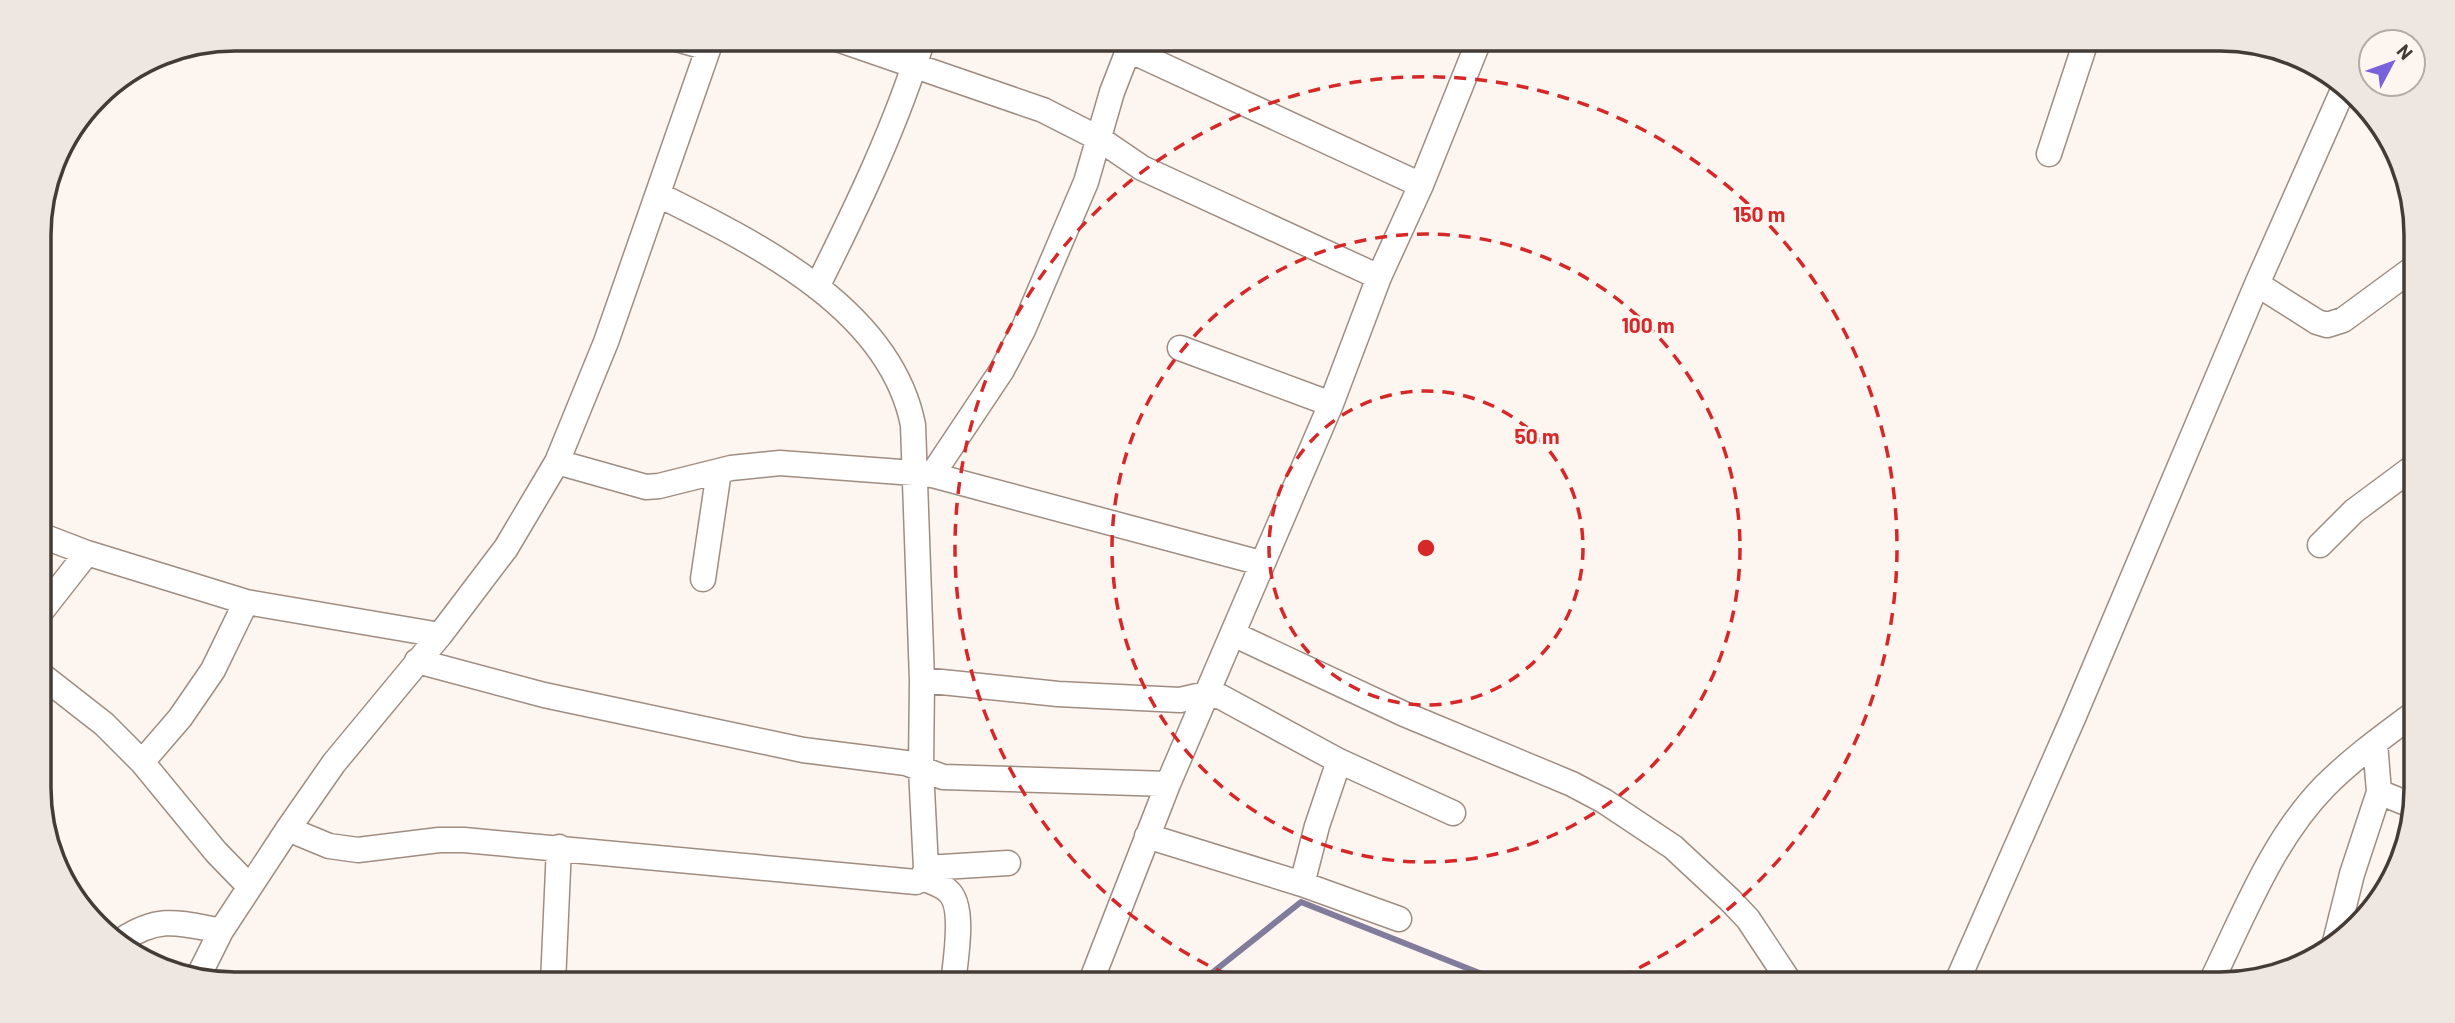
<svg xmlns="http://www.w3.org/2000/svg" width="2455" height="1023" font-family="Barlow,sans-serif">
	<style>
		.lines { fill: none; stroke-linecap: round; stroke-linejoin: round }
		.stream { stroke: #817b9c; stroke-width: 6 }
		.minor-casing { stroke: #9f8d82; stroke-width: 27 }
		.minor { stroke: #fff; stroke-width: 24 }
		.ring { fill: none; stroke: #d62828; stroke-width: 3.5; stroke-dasharray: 12 9 }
		.rim { fill: none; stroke: #433b36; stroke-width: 3.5 }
		.centre { fill: #d62828; stroke: #fdf5f0; stroke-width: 3.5 }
		.ring-label { font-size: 21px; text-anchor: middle; font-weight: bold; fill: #d62828; stroke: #fdf5f0; stroke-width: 6; stroke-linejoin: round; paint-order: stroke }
	</style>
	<rect width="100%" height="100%" fill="#fdf5f0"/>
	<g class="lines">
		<!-- stream -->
		<path class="stream" d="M 1198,984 L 1301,902 L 1507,984"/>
		<defs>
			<path id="minor" d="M 673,38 L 708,48
				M 834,38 L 1043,110 L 1098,138 L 1142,168 L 1379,277
				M 1129,50 L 1421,185
				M 2049,154 L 2087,38
				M 659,195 C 755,243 890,308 913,425 L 922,680 L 921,769 L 926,868 L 923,878
				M 2257,284 L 2317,322 L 2327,325 L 2343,320 L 2415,267
				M 817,287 C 857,207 897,124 923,38
				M 1180,348 L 1331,404
				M 557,462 L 646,487 L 659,486 L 731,468 L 780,463 L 914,473 L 932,475 L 1261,563
				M 932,475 L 1002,370 L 1023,330 L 1086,182 L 1112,92 L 1133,38
				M 40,535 L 87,553 L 246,602 L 440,635
				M 2320,545 L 2354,511 L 2416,465
				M 703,579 L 719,471
				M 40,613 L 87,553
				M 1233,634 L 1404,714 L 1572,784 L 1604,801 L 1673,847 L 1730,900 L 1748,919 L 1791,984
				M 417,661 L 544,695 L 803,750 L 906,763 L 943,777 L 1168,784
				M 40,674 L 104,724 L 142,762 L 216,852 L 249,886
				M 922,680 L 1058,694 L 1180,700 L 1206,694 L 1221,697 L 1339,761 L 1453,813
				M 142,762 L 180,718 L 213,670 L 246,602
				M 2379,792 L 2413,806
				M 288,829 L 329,846 L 358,850 L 439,840 L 464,840 L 916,882 L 923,878 C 931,882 942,885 948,891 C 966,906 955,962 953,984
				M 1147,836 L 1302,884 L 1399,919
				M 926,868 L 1008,863
				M 1302,884 L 1317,826 L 1339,761
				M 122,940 C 160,915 179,923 221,931
				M 2334,946 L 2352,874 L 2379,792 L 2375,743
				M 198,977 L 221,931 L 288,829 L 334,763 L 440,635 L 506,548 L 557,462 L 606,342 L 712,38
				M 553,983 L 559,847
				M 1090,984 L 1168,784 L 1331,404 L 1379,277 L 1421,185 L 1480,38
				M 1956,984 L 2074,716 L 2257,284 L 2343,90
				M 2210,984 C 2243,917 2272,840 2325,786 C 2353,758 2385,735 2416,712"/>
		</defs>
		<!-- minor casing -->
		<use href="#minor" class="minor-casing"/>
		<!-- minor -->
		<use href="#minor" class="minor"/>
	</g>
	<!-- distance rings -->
	<g class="ring">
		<circle cx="1426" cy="548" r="157"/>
		<circle cx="1426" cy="548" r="314"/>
		<path d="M1246 983A471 471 0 1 1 1606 983"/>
	</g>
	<!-- crop -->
	<path d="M0 0H2455V1023H0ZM235 51H2220A184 184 0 0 1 2404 235V788A184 184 0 0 1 2220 972H235A184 184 0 0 1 51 788V235A184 184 0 0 1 235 51Z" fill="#eee6e1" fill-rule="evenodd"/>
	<path class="rim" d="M235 51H2220A184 184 0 0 1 2404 235V788A184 184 0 0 1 2220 972H235A184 184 0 0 1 51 788V235A184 184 0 0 1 235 51Z"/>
	<circle cx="1426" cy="548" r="10" class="centre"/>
	<g class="ring-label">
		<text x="1759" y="222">150 m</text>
		<text x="1648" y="333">100 m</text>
		<text x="1537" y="444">50 m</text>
	</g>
	<!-- north arrow -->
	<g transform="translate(2392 63) rotate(49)"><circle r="33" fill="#fdf5f0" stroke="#b3aba6" stroke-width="2"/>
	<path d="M0-5L12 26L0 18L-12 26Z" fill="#7a61dc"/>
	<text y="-10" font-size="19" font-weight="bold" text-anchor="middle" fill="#433b36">N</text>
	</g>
</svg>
